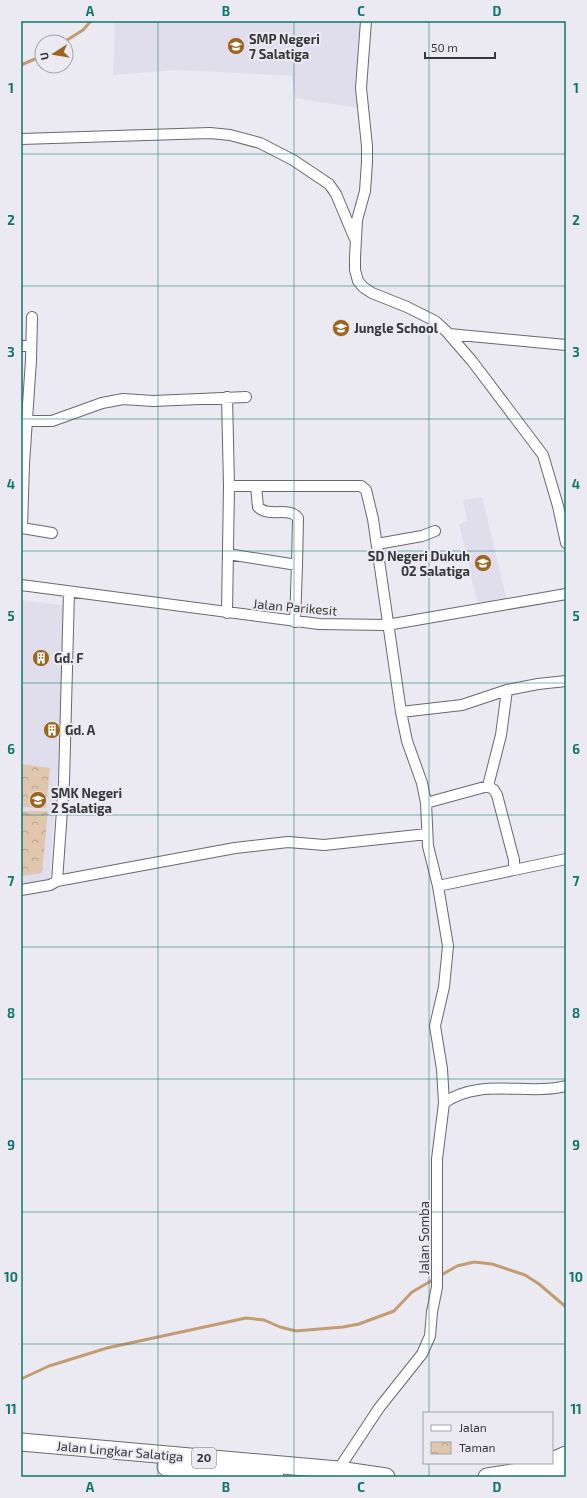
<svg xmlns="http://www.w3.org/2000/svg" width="587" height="1498" font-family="'Exo 2',sans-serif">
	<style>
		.built { fill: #e0deed }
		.park { fill: url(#park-crowns) }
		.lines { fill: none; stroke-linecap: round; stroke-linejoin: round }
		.stream { stroke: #c49c72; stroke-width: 3 }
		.minor-casing { stroke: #69686f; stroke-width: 12 }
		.trunk-casing { stroke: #69686f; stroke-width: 19 }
		.minor { stroke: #fff; stroke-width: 10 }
		.trunk { stroke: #fff; stroke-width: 17 }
		.grid { fill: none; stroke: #0f766e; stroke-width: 1; stroke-opacity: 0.55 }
		.labels { text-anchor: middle; stroke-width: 4; stroke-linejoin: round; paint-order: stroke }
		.shield { fill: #ebeaf2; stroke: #6e6d72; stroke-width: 1 }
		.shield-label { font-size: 12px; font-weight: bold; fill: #38383b }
		.poi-label { font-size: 13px; font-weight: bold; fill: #38383b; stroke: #ebeaf2; text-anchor: start }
		.street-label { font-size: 13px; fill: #38383b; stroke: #ebeaf2 }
		.neatline { fill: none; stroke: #0f766e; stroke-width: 1.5 }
		.grid-label { font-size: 13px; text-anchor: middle; font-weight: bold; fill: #0f766e }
	</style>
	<defs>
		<pattern id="park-crowns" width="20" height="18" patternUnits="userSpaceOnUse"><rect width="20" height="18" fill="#e0c6ac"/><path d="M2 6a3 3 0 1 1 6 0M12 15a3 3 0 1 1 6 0" fill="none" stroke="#b7a28d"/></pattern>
	</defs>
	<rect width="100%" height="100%" fill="#ebeaf2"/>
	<!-- built -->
	<path class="built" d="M 115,21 L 361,21 L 355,84 L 358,108 L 295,98 L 292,76 L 178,70 L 113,75 Z
		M 482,497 L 507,601 L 478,606 L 459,524 L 467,521 L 463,500 Z
		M 21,600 L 70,606 L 49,884 L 21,888 Z"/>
	<!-- park -->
	<path class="park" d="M 21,764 L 50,768 L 46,808 L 21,807 Z
		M 21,811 L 48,811 L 42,873 L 21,876 Z"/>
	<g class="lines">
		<!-- stream -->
		<path class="stream" d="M 64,42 L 83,30 L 91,21
			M 21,65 L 42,56
			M 21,1379 L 49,1366 L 107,1348 L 246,1318 L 264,1320 L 280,1327 L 296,1331 L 343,1327 L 359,1324 L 394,1311 L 412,1292 L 457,1266 L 474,1262 L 492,1264 L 525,1275 L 539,1284 L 566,1307"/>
		<defs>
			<path id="minor" d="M 366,21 L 361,88 L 367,146 L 367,162 L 365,191 L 357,220 L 355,257 L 355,270 L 358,281 L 363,287 L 372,293 L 407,307 L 435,321 L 446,331 L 472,361 L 543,455 L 558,506 L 566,543
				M 21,139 L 210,133 L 230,135 L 260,143 L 293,160 L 329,184 L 336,194 L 354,237
				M 449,334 L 566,345
				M 21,346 L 31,346
				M 227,397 L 229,486 L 227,613
				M 21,421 L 52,421 L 102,403 L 123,399 L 153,401 L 246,397
				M 229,486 L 361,486 L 366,490 L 373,519 L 401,712 L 407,741 L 422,783 L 426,803 L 428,846 L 438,886 L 448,946 L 444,987 L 435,1026 L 442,1069 L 444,1103
				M 22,528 L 24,464 L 31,360 L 32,317
				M 22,528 L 52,533
				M 377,544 L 422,536 L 435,531
				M 228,554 L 297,565 L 298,518 C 289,506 269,518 258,507 L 256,486
				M 21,585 L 319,624 L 387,625 L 566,594
				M 69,592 L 64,782 L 57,881 L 235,848 L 288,842 L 324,845 L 427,834
				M 295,622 L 297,565
				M 507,690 L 538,684 L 566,681
				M 401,712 L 462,705 L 507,690 L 501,735 L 488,786
				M 426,803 L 488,786 L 494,790 L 497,795 L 514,860 L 514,870 L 438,886
				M 514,870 L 566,859
				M 21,890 L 50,885 L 57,881
				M 336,1473 L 379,1408 L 422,1354 L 430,1336 L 432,1312 L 437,1287 L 437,1159 L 444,1103 C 480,1077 526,1096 566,1086"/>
			<path id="trunk" d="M 21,1442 L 338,1470 L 386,1477
				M 552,1461 L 566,1455
				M 166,1467 L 275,1477
				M 487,1477 L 525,1471 L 547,1463
				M 543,1477 L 566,1469"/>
		</defs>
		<!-- minor casing -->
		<use href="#minor" class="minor-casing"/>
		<!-- trunk casing -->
		<use href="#trunk" class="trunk-casing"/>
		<!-- minor -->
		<use href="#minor" class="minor"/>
		<!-- trunk -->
		<use href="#trunk" class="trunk"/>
	</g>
	<!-- grid -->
	<path class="grid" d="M 158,21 L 158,1477M 294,21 L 294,1477M 429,21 L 429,1413M 21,154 L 566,154M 21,286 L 566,286M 21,419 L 566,419M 21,551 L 566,551M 21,683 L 566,683M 21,815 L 566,815M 21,947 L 566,947M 21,1079 L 566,1079M 21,1212 L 566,1212M 21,1344 L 566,1344M 429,1463 L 429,1477"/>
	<!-- icons -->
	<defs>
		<symbol id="school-disc" viewBox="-11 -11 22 22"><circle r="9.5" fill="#9c6620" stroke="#ebeaf2"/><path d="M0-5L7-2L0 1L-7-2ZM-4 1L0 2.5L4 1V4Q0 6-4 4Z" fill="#fff"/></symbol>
		<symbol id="building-disc" viewBox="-11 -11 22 22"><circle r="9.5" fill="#9c6620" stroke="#ebeaf2"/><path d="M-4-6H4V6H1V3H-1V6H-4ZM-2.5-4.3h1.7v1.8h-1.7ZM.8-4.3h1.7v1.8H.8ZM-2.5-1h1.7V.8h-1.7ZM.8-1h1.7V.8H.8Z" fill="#fff"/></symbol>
	</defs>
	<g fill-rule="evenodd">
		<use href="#school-disc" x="226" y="36" width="20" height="20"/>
		<use href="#school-disc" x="331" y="318" width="20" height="20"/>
		<use href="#school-disc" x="473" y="553" width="20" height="20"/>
		<use href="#building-disc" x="31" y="648" width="20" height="20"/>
		<use href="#building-disc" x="42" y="720" width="20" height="20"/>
		<use href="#school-disc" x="28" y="790" width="20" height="20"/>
	</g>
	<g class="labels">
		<!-- shield labels -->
		<rect class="shield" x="192" y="1448" width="24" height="20" rx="3"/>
		<g class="shield-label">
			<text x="204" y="1462">20</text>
		</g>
		<!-- poi labels -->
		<g class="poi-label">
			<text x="249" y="44">SMP Negeri<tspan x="249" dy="15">7 Salatiga</tspan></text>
			<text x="354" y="333">Jungle School</text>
			<text x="470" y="561" text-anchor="end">SD Negeri Dukuh<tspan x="470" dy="15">02 Salatiga</tspan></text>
			<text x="54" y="663">Gd. F</text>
			<text x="65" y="735">Gd. A</text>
			<text x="51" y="798">SMK Negeri<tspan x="51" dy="15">2 Salatiga</tspan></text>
		</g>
		<!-- street labels -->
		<g class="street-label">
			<text transform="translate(295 607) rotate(5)" y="5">Jalan Parikesit</text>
			<text transform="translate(424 1238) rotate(-90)" y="5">Jalan Somba</text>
			<text transform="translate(120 1451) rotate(5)" y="5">Jalan Lingkar Salatiga</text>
		</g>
	</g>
	<!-- border -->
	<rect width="587" height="1498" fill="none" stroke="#ebeaf2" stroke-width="44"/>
	<!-- legend -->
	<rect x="423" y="1412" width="130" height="52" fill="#ebeaf2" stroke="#a3a3a9"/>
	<rect x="431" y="1425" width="20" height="6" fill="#ffffff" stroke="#a3a3a9"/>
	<text x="459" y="1432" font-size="12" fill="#38383b">Jalan</text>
	<rect x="431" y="1442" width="20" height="12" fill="url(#park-crowns)" stroke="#a3a3a9"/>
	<text x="459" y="1452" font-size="12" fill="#38383b">Taman</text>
	<!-- north arrow -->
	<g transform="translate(54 54) rotate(258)"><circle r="19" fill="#ebeaf2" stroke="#a3a3a9"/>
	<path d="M0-3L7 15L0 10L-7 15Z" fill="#9c6620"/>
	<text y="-6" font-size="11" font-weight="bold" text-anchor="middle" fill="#38383b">U</text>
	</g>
	<!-- scale -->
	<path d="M425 52v6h70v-6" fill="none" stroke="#38383b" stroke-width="2"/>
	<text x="431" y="52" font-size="12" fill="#38383b" stroke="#ebeaf2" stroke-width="3" paint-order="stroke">50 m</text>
	<rect x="22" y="22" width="543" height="1454" class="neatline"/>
	<g class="grid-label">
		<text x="90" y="16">A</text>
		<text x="226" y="16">B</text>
		<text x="361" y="16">C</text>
		<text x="497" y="16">D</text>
		<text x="11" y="93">1</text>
		<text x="576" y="93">1</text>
		<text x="11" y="225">2</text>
		<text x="576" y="225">2</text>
		<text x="11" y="357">3</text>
		<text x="576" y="357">3</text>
		<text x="11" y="489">4</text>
		<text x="576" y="489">4</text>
		<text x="11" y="621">5</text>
		<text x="576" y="621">5</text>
		<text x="11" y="754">6</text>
		<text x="576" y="754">6</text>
		<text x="11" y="886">7</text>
		<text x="576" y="886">7</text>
		<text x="11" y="1018">8</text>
		<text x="576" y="1018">8</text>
		<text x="11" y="1150">9</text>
		<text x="576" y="1150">9</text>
		<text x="11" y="1282">10</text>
		<text x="576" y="1282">10</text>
		<text x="11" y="1414">11</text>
		<text x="576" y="1414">11</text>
		<text x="90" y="1492">A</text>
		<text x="226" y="1492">B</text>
		<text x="361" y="1492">C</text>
		<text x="497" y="1492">D</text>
	</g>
</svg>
